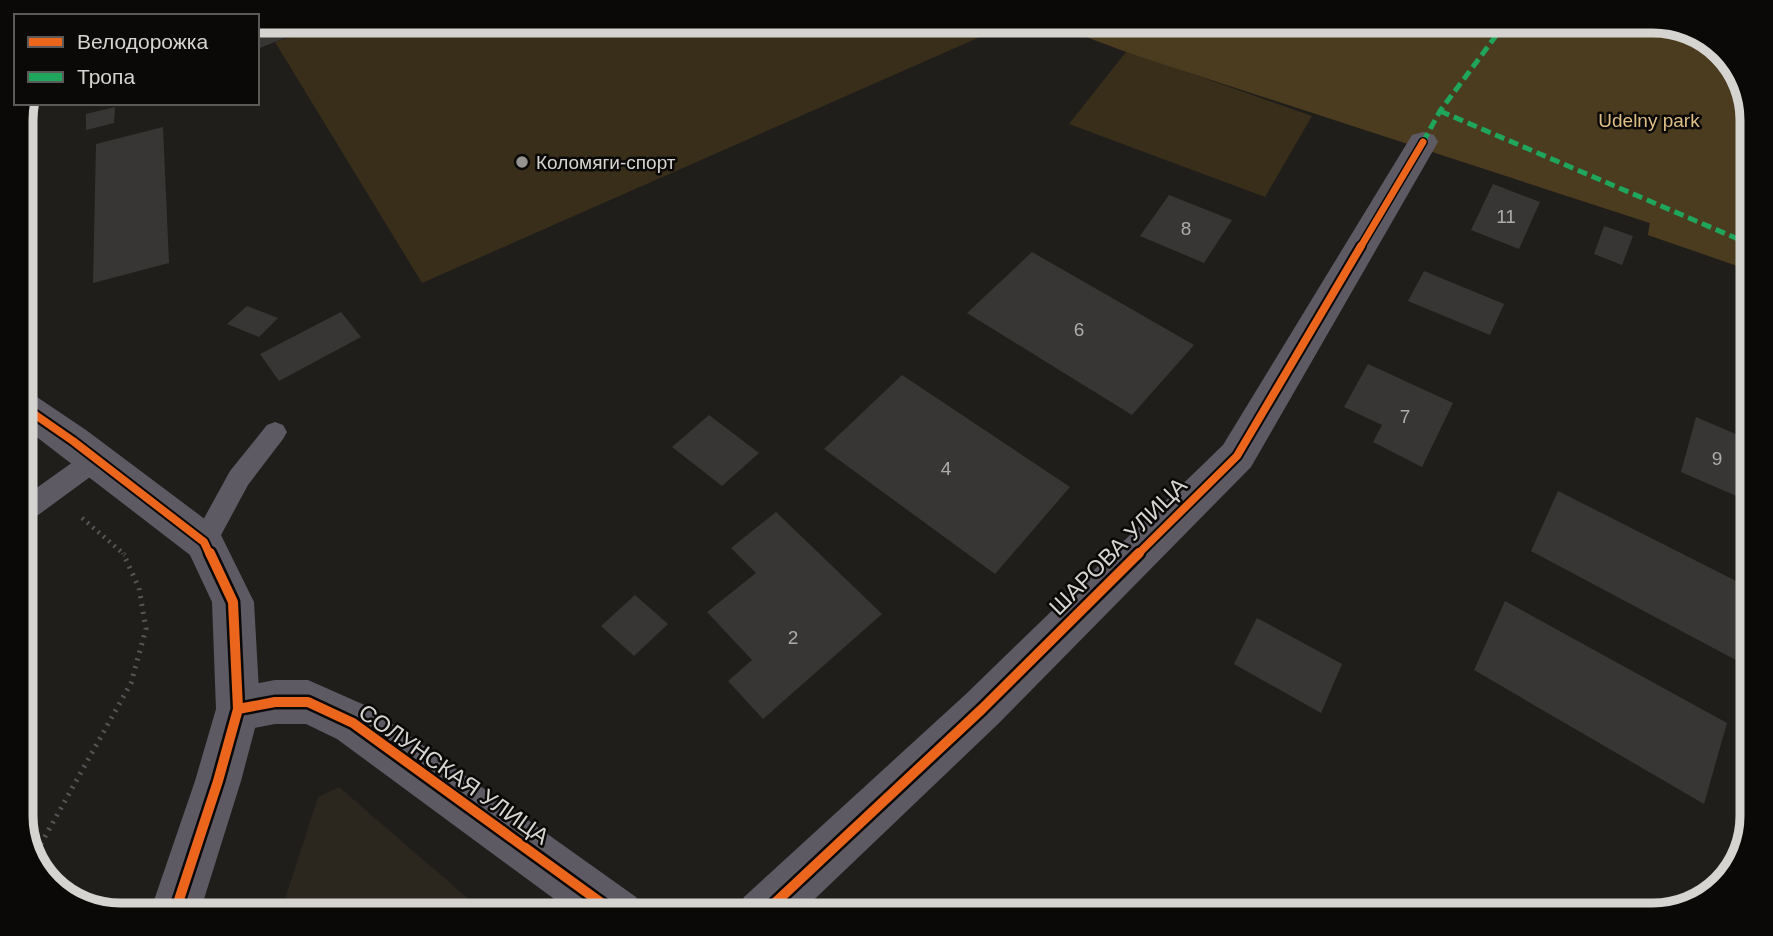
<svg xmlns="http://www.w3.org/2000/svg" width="1773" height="936" font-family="Helvetica,sans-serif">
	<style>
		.built { fill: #2b261e }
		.green { fill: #382e1a }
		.forest { fill: #4b3c20 }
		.building { fill: #383635 }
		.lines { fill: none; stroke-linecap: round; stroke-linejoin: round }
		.path-far1 { stroke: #575558; stroke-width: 4.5; stroke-dasharray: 2 5; stroke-linecap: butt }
		.path { stroke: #575558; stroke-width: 5; stroke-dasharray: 2 6; stroke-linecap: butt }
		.service { fill: #5d5a64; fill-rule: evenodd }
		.minor { fill: #5d5a64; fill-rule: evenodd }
		.tertiary { fill: #5d5a64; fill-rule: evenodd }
		.quiet { stroke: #20a55d; stroke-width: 5; stroke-dasharray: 10 5; stroke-linecap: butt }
		.cycleway-far2-casing { stroke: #0a0907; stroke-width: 10 }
		.cycleway-far1-casing { stroke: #0a0907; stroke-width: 12 }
		.cycleway-casing { stroke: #0a0907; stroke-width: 15 }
		.cycleway-far2 { stroke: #eb651d; stroke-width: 7 }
		.cycleway-far1 { stroke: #eb651d; stroke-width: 8 }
		.cycleway { stroke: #eb651d; stroke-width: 10 }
		.poi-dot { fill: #969491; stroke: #0a0907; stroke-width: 2.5 }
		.labels { text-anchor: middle; stroke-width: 5; stroke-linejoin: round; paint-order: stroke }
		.far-park-label { font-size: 19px; fill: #dfbe85; stroke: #0a0907 }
		.far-poi-label { font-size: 19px; fill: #d6d4d1; stroke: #0a0907; text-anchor: start }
		.number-label { font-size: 19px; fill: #aeacaa }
		.street-label { font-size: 23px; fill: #d6d4d1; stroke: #0a0907 }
		.rim { fill: none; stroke: #d6d4d1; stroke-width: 9 }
	</style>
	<rect width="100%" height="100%" fill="#201e1b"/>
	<!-- built -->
	<path class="built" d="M 339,787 L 487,915 L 280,915 L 318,797 Z"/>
	<!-- green -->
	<path class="green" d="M 336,21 L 974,21 L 989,33 L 422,283 L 275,42 Z
		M 1054,21 L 1653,21 L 1697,31 L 1735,65 L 1752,114 L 1752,271 L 1648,235 L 1650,223 L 1184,71 L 1312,116 L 1265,197 L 1069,124 L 1126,52 L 1051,24 Z"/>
	<!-- forest -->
	<path class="forest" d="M 1054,21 L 1653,21 L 1697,31 L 1735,65 L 1752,114 L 1752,271 L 1648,235 L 1650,223 L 1138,56 L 1051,24 Z"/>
	<!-- building -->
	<path class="building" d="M 257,21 L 277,21 L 290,36 L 257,49 Z
		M 283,21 L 335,21 L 293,36 Z
		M 115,107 L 114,123 L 86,130 L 86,114 Z
		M 163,127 L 169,263 L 93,283 L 96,144 Z
		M 1493,184 L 1540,202 L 1519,249 L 1471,230 Z
		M 1169,195 L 1232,220 L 1204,263 L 1140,236 Z
		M 1604,226 L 1633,236 L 1622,265 L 1594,254 Z
		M 1032,252 L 1194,345 L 1132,415 L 967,313 Z
		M 1424,271 L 1504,304 L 1490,335 L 1408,301 Z
		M 247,306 L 278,318 L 259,337 L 227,324 Z
		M 341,312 L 361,337 L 279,381 L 260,354 Z
		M 1368,364 L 1453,403 L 1422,467 L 1373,442 L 1382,425 L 1344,407 Z
		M 902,375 L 1070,487 L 995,574 L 824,449 Z
		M 709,415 L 759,453 L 722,486 L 672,447 Z
		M 1696,417 L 1752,441 L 1741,498 L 1681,472 Z
		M 1558,491 L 1752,589 L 1752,655 L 1749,667 L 1531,551 Z
		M 776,512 L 882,614 L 763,719 L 728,681 L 752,660 L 707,612 L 756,573 L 731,548 Z
		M 635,595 L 668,624 L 634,656 L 601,626 Z
		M 1505,601 L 1727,723 L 1704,804 L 1474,670 Z
		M 1257,618 L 1342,664 L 1321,713 L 1234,664 Z"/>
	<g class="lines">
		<!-- path-far1 -->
		<path class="path-far1" d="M 82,518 L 125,555"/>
		<!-- path -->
		<path class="path" d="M 33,858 L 131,683 L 146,629 L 139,588 L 123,553"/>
		<!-- service -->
		<path class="service" d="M 275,422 L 283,425 L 287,432 L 283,439 L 248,485 L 213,550 L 204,553 L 195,550 L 191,542 L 230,471 L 267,425 Z
			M 96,449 L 105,452 L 108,459 L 105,466 L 30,521 L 21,524 L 21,499 L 87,452 Z"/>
		<!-- minor -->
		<path class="minor" d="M 1423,132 L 1434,135 L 1438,142 L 1251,467 L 998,724 L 798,915 L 737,915 L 744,897 L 966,694 L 1223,445 L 1412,135 Z
			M 275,680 L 308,680 L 369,707 L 636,897 L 643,915 L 576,915 L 337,739 L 306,724 L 275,724 L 238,731 L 222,724 L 216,709 L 222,694 L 238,687 Z"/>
		<!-- tertiary -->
		<path class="tertiary" d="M 21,390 L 34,395 L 86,430 L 218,529 L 254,602 L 260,709 L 241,781 L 199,915 L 149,915 L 195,781 L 216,709 L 212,602 L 190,555 L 21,425 Z"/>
		<!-- quiet -->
		<path class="quiet" d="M 1440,111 L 1752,245
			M 1423,142 L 1440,111 L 1507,21"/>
		<defs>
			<path id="cycleway-far2" d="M 1360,248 L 1423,142"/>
			<path id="cycleway-far1" d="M 21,405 L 73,441 L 204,542 L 210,555
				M 1137,555 L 1237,456 L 1361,246"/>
			<path id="cycleway" d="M 238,709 L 275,702 L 308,702 L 353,723 L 618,915
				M 174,915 L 218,781 L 238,709 L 233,602 L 210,553
				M 762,915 L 982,709 L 1139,553"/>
		</defs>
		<!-- cycleway-far2 casing -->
		<use href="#cycleway-far2" class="cycleway-far2-casing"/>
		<!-- cycleway-far1 casing -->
		<use href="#cycleway-far1" class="cycleway-far1-casing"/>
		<!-- cycleway casing -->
		<use href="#cycleway" class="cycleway-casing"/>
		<!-- cycleway-far2 -->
		<use href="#cycleway-far2" class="cycleway-far2"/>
		<!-- cycleway-far1 -->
		<use href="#cycleway-far1" class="cycleway-far1"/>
		<!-- cycleway -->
		<use href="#cycleway" class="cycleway"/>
	</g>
	<!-- markers -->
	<circle class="poi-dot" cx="522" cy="162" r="7"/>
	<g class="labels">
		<!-- far-park labels -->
		<g class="far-park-label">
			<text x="1649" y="127">Udelny park</text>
		</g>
		<!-- far-poi labels -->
		<g class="far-poi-label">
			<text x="536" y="169">Коломяги-спорт</text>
		</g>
		<!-- number labels -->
		<g class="number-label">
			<text x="1506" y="223">11</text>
			<text x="1186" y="235">8</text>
			<text x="1079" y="336">6</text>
			<text x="1405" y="423">7</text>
			<text x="1717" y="465">9</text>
			<text x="946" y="475">4</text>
			<text x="793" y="644">2</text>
		</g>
		<!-- street labels -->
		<g class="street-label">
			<text transform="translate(1118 546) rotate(-45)" y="8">ШАРОВА УЛИЦА</text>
			<text transform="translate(454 774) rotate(35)" y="8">СОЛУНСКАЯ УЛИЦА</text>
		</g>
	</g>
	<!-- crop -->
	<path d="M0 0H1773V936H0ZM120 33H1653A87 87 0 0 1 1740 120V816A87 87 0 0 1 1653 903H120A87 87 0 0 1 33 816V120A87 87 0 0 1 120 33Z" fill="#0a0907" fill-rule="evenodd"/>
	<path class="rim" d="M120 33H1653A87 87 0 0 1 1740 120V816A87 87 0 0 1 1653 903H120A87 87 0 0 1 33 816V120A87 87 0 0 1 120 33Z"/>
	<!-- legend -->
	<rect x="14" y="14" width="245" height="91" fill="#0a0907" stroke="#5c5a58" stroke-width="2"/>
	<rect x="28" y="37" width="35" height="10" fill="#eb651d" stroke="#5c5a58" stroke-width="2"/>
	<text x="77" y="49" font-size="21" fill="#d6d4d1">Велодорожка</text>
	<rect x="28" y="72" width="35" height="10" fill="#20a55d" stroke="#5c5a58" stroke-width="2"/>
	<text x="77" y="84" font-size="21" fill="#d6d4d1">Тропа</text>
</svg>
